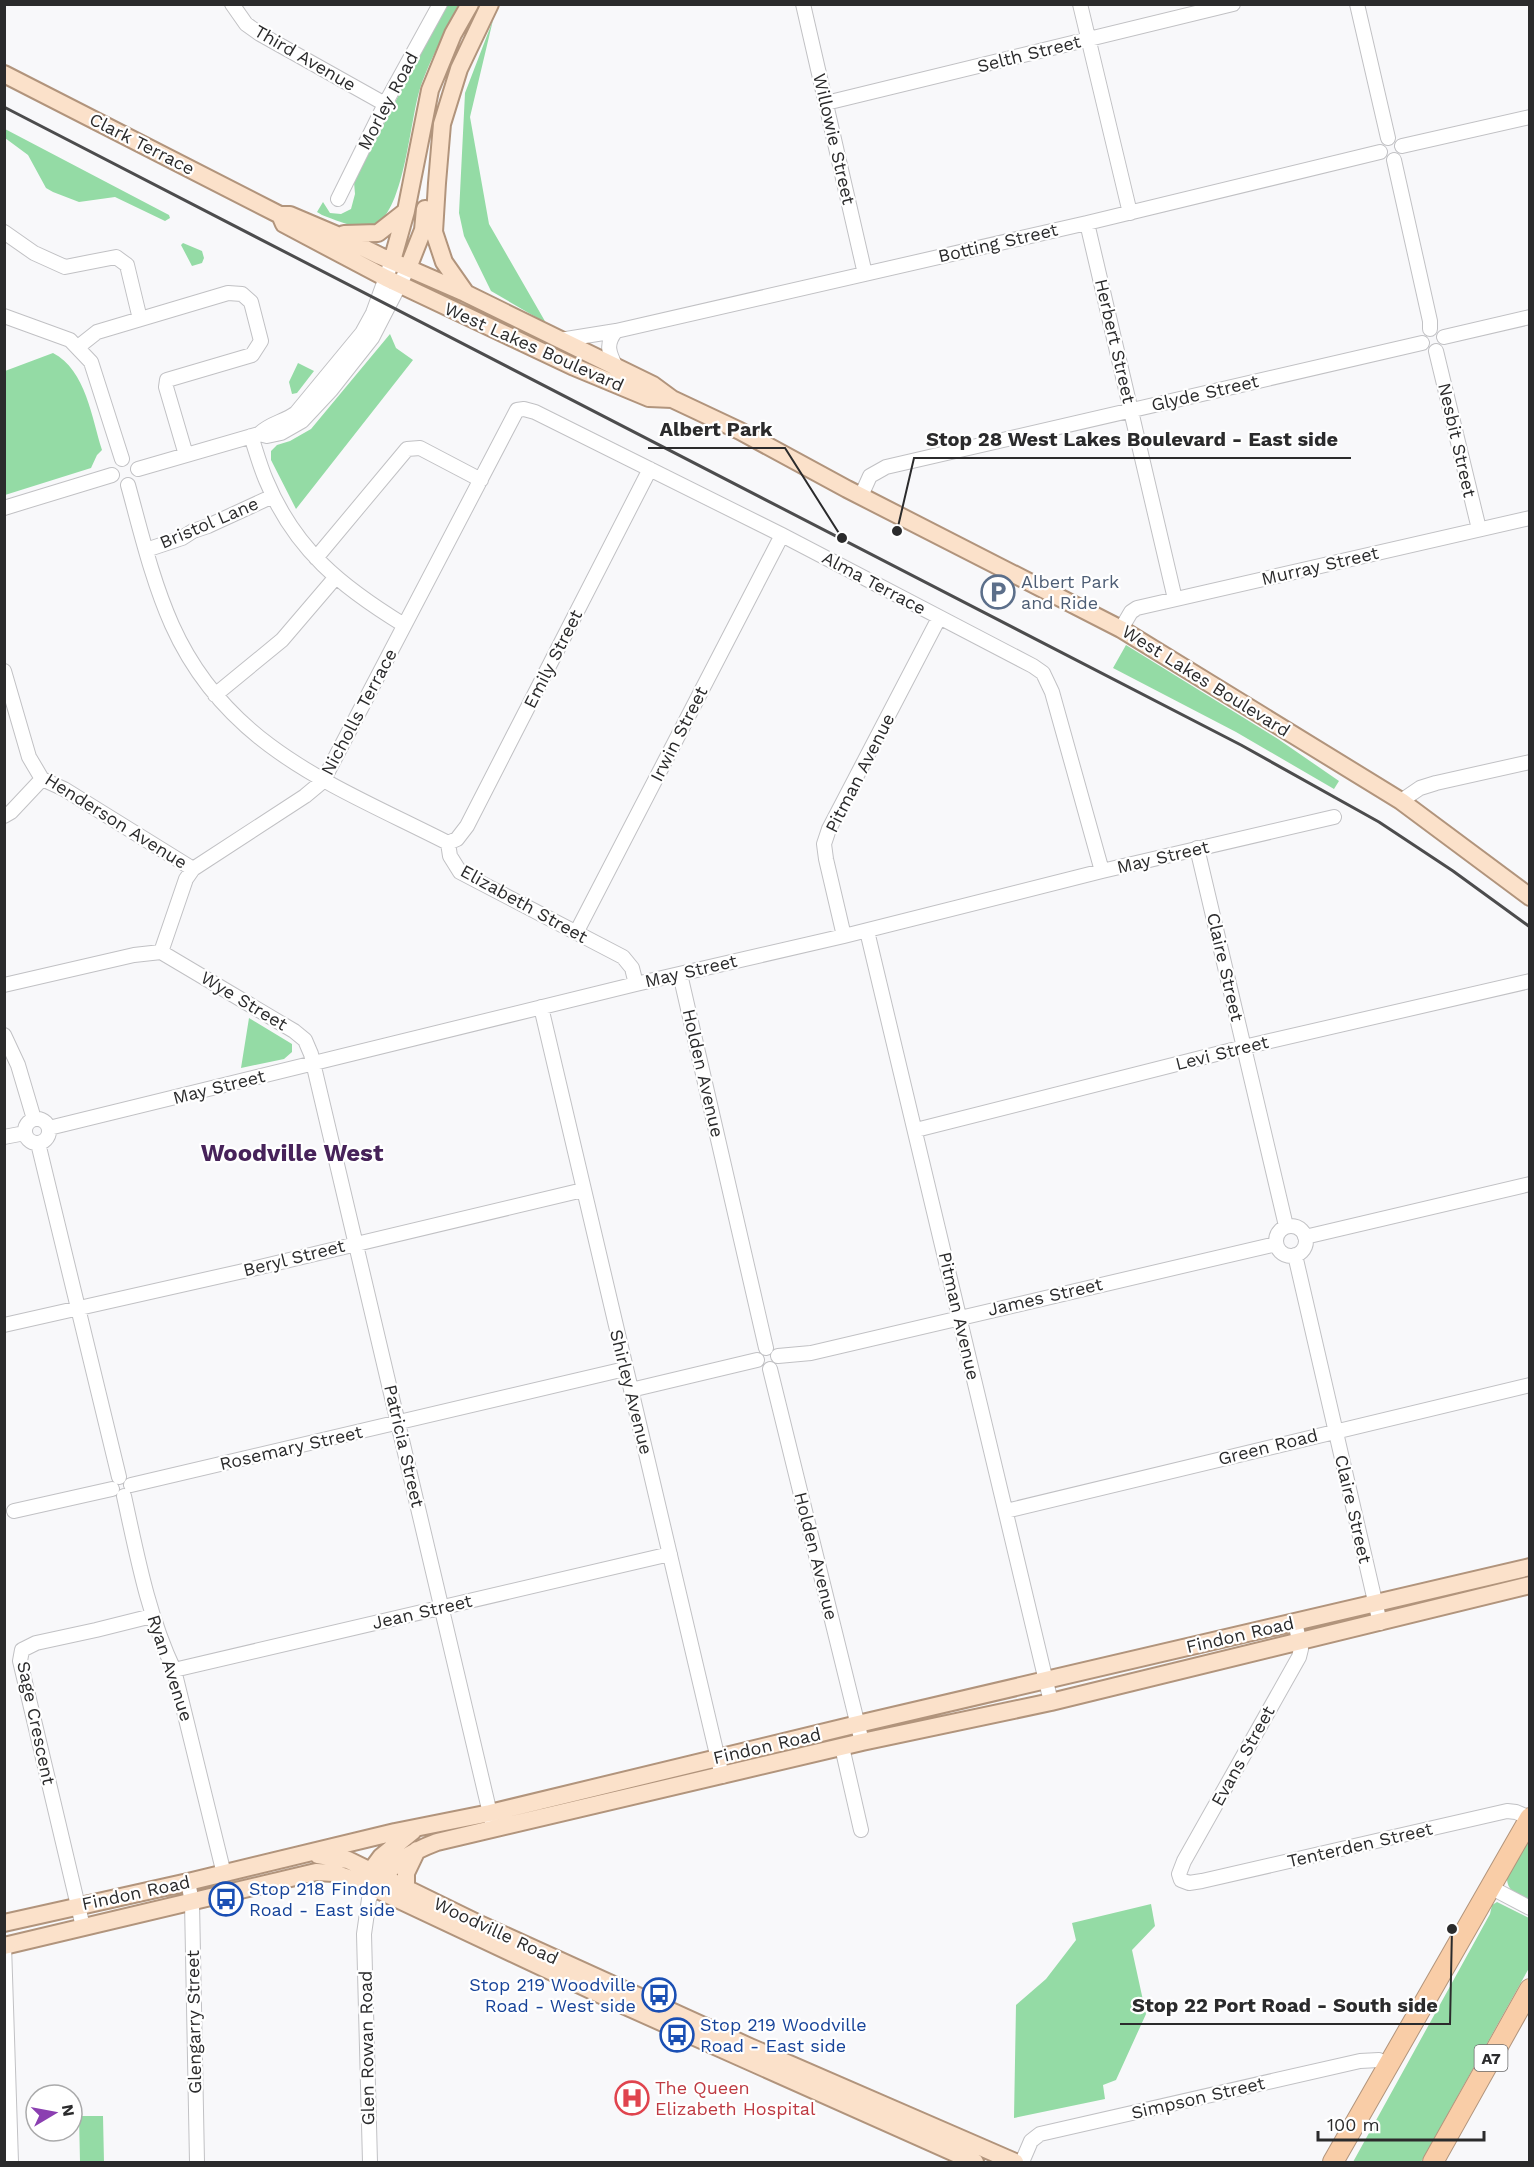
<svg xmlns="http://www.w3.org/2000/svg" width="1534" height="2167" font-family="'Work Sans',sans-serif">
	<style>
		.green { fill: #94dba5 }
		.lines { fill: none; stroke-linecap: round; stroke-linejoin: round }
		.minor-casing { stroke: #c1c1c4; stroke-width: 16 }
		.major-casing { stroke: #b1947c; stroke-width: 20 }
		.highway-casing { stroke: #b1947c; stroke-width: 22 }
		.minor { stroke: #fff; stroke-width: 14 }
		.major { stroke: #fbe1ca; stroke-width: 16 }
		.highway { stroke: #f9cda7; stroke-width: 20 }
		.rail { stroke: #4c4c4d; stroke-width: 3 }
		.labels { text-anchor: middle; stroke-width: 4.5; stroke-linejoin: round; paint-order: stroke }
		.shield { fill: #fff; stroke: #6b6b6b; stroke-width: 1.5 }
		.shield-label { font-size: 16px; font-weight: bold; fill: #2b2b2c }
		.street-label { font-size: 18px; fill: #2b2b2c; stroke: #fff }
		.service-label { font-size: 18px; fill: #4e5e75; stroke: #fff; text-anchor: start }
		.transit-label { font-size: 18px; fill: #164399; stroke: #fff; text-anchor: start }
		.health-label { font-size: 18px; fill: #be3a42; stroke: #fff; text-anchor: start }
		.district-label { font-size: 24px; font-weight: bold; fill: #47235a; stroke: #fff }
		.leader { fill: none; stroke: #2b2b2c; stroke-width: 2 }
		.callout-dot { fill: #2b2b2c; stroke: #fff; stroke-width: 2 }
		.callout-label { font-size: 20px; text-anchor: middle; font-weight: bold; fill: #2b2b2c; stroke: #fff; stroke-width: 4.5; stroke-linejoin: round; paint-order: stroke }
	</style>
	<rect width="100%" height="100%" fill="#f8f8fa"/>
	<!-- green -->
	<path class="green" d="M 445,5 L 458,5 C 446,31 427,65 419,92 C 410,124 404,203 379,222 C 363,233 338,221 322,215 L 317,212 L 323,202 L 330,213 L 341,214 L 351,209 L 355,194 L 354,182 Z
		M 493,20 L 470,117 L 489,224 L 546,323 L 491,291 L 464,236 L 459,213 L 465,93 Z
		M 5,129 L 169,215 L 170,218 L 165,221 L 115,197 L 79,202 L 53,192 L 46,188 L 28,155 L 5,138 Z
		M 183,243 L 202,251 L 204,258 L 202,263 L 192,266 L 181,245 Z
		M 390,334 L 396,348 L 413,360 L 296,509 L 271,460 L 271,451 L 277,445 L 290,441 L 311,429 Z
		M 53,353 C 86,370 92,419 102,450 L 97,455 L 91,468 L 5,495 L 5,371 Z
		M 298,363 L 314,371 L 297,393 L 292,394 L 289,382 Z
		M 1126,645 L 1278,739 L 1339,781 L 1334,789 L 1236,732 L 1113,668 Z
		M 249,1018 L 292,1044 L 292,1052 L 284,1059 L 241,1068 Z
		M 1529,1838 L 1529,1901 C 1519,1895 1507,1892 1507,1878 Z
		M 1497,1902 L 1529,1918 L 1529,1968 L 1421,2162 L 1353,2162 L 1490,1914 L 1492,1905 Z
		M 1151,1904 L 1155,1926 L 1132,1950 L 1146,2014 L 1116,2080 L 1103,2085 L 1105,2099 L 1014,2118 L 1016,2005 L 1046,1979 L 1076,1940 L 1072,1923 Z
		M 79,2116 L 103,2116 L 104,2162 L 80,2162 Z"/>
	<g class="lines">
		<defs>
			<path id="minor" d="M 232,4 L 246,24 L 260,34 L 385,104
				M 803,4 L 865,274
				M 1080,4 L 1130,213
				M 1357,4 L 1388,138
				M 826,103 L 1233,4
				M 1402,146 L 1530,117
				M 1394,160 L 1430,321 L 1430,329
				M 338,199 L 385,104 L 440,4
				M 1087,223 L 1175,599
				M 4,232 L 34,253 L 65,267 L 116,257 L 127,265 L 140,319
				M 4,316 L 70,340 L 91,362 L 122,459
				M 616,331 C 605,344 609,353 616,367
				M 1444,337 L 1530,317
				M 560,340 L 616,331 L 1087,223 L 1380,152
				M 78,347 L 97,332 L 228,293 L 242,294 L 251,302 L 261,341 L 252,355 L 167,380 L 166,387 L 186,455
				M 1436,351 L 1479,529
				M 259,434 C 270,423 284,422 296,413 L 362,333 L 373,313 L 392,261
				M 251,436 C 256,451 260,466 266,480 C 295,550 342,587 404,625
				M 138,469 L 259,434 L 267,436 L 281,433 L 302,421 L 331,390 L 372,338 L 408,268
				M 128,485 C 141,532 152,580 172,625 C 227,748 336,786 448,843 L 450,856 L 460,872 L 623,957 L 632,968 L 636,984
				M 861,496 L 870,476 L 886,467 L 1422,343
				M 4,508 L 112,475
				M 146,550 L 182,538 L 193,531 L 208,526 L 273,496
				M 316,558 L 407,449 L 420,448 L 481,480
				M 1121,629 L 1131,612 L 1137,608 L 1530,518
				M 4,671 L 29,757 L 42,779 L 64,789 L 193,869
				M 215,695 L 282,640 L 335,578
				M 1401,801 L 1420,788 L 1436,783 L 1530,762
				M 4,816 L 11,812 L 42,779
				M 448,843 L 457,839 L 467,826 L 650,469
				M 1197,848 L 1286,1226
				M 867,931 L 1051,1702
				M 576,933 L 782,535
				M 844,936 L 826,859 L 824,844 L 829,829 L 939,618
				M 161,952 L 294,1031 L 305,1040 L 311,1054 L 492,1822
				M 680,974 L 766,1348
				M 4,985 L 134,955 L 161,952 L 186,879 L 193,869 L 305,796 L 323,781 L 517,410 L 524,409 L 535,412 L 782,535 L 1033,666 L 1043,673 L 1052,692 L 1102,871
				M 541,1007 L 722,1776
				M 4,1035 L 18,1065 L 34,1119
				M25 1131a12 12 0 1 1 24 0a12 12 0 1 1-24 0Z
				M 49,1128 L 636,984 L 844,936 L 1102,871 L 1334,817
				M 916,1130 L 1244,1047 L 1530,981
				M 4,1137 L 25,1133
				M 38,1143 L 119,1477
				M1276 1241a15 15 0 1 1 30 0a15 15 0 1 1-30 0Z
				M 1305,1237 L 1530,1184
				M 1295,1255 L 1380,1623
				M 4,1325 L 239,1272 L 583,1190
				M 778,1356 L 811,1353 L 1276,1244
				M 770,1369 L 862,1742
				M 631,1390 L 757,1360
				M 131,1485 L 625,1369
				M 124,1496 C 137,1555 148,1615 174,1670 L 224,1874
				M 14,1511 L 112,1489
				M 1006,1511 L 1530,1385
				M 1295,1622 L 1301,1649 L 1299,1657 L 1184,1861 L 1179,1874 L 1181,1880 L 1189,1883 L 1202,1881 L 1507,1811 L 1516,1812 L 1530,1818
				M 174,1670 L 670,1554
				M 842,1747 L 861,1830
				M 188,1882 L 192,1902 L 197,2162
				M 1490,1887 L 1530,1908
				M 83,1927 L 20,1661 L 22,1650 L 36,1643 L 96,1630 L 152,1616
				M 4,1945 L 11,2162
				M 370,2162 L 364,1934 L 369,1899 L 374,1888
				M 1022,2162 L 1031,2141 L 1040,2134 L 1360,2061 L 1379,2060 L 1388,2065"/>
			<path id="major" d="M 4,74 L 280,215 L 290,215 L 337,235 L 380,256 L 465,293 L 653,385 L 672,399 L 740,431 L 847,489 L 1121,629 L 1401,801 L 1530,897
				M 281,217 L 284,224 L 386,278 L 572,366 L 649,398 L 672,399
				M 344,234 L 378,233 L 406,211
				M 392,261 L 406,211 L 430,90 L 453,34 L 470,4
				M 408,268 L 423,230 L 425,209
				M 465,292 L 444,262 L 434,232 L 437,183 L 442,124 L 459,69 L 490,4
				M 318,1855 L 348,1860 L 475,1922 L 750,2047 L 1015,2162
				M 364,1880 L 381,1857 L 413,1831
				M 374,1888 C 393,1863 408,1853 437,1842 L 862,1742 L 1051,1702 L 1530,1585
				M 406,1889 L 406,1873 L 417,1850
				M 4,1923 L 188,1882 L 395,1832 L 490,1813 L 858,1724 L 1530,1567
				M 4,1946 L 316,1872 L 334,1873 L 363,1883 L 614,2001 L 975,2162"/>
			<path id="highway" d="M 1333,2162 L 1530,1818
				M 1433,2162 L 1530,1989"/>
		</defs>
		<!-- minor casing -->
		<use href="#minor" class="minor-casing"/>
		<!-- major casing -->
		<use href="#major" class="major-casing"/>
		<!-- highway casing -->
		<use href="#highway" class="highway-casing"/>
		<!-- minor -->
		<use href="#minor" class="minor"/>
		<!-- major -->
		<use href="#major" class="major"/>
		<!-- highway -->
		<use href="#highway" class="highway"/>
		<!-- rail -->
		<path class="rail" d="M 4,107 L 1241,745 L 1379,822 L 1453,871 L 1530,927"/>
	</g>
	<!-- icons -->
	<defs>
		<symbol id="parking-ring" viewBox="-11 -11 22 22"><circle r="9.5" fill="#fff" stroke="#5c6f8a" stroke-width="1.5"/><path d="M-3.5-5.5H1a3.5 3.5 0 0 1 0 7H-1V5.5H-3.5ZM-1-3.4V-.6H.8a1.4 1.4 0 0 0 0-2.8Z" fill="#5c6f8a"/></symbol>
		<symbol id="bus-ring" viewBox="-11 -11 22 22"><circle r="9.5" fill="#fff" stroke="#1a4fb4" stroke-width="1.5"/><path d="M-5-6H5V4H4V6H2V4H-2V6H-4V4H-5ZM-3.5-4V0h7V-4ZM-3.5 1.2v1.5H-2V1.2ZM2 1.2v1.5H3.5V1.2Z" fill="#1a4fb4"/></symbol>
		<symbol id="hospital-ring" viewBox="-11 -11 22 22"><circle r="9.5" fill="#fff" stroke="#e0444e" stroke-width="1.5"/><path d="M-5-5h3v3.5h4V-5h3V5h-3V1.5h-4V5h-3Z" fill="#e0444e"/></symbol>
	</defs>
	<g fill-rule="evenodd">
		<use href="#parking-ring" x="979" y="573" width="38" height="38"/>
		<use href="#bus-ring" x="207" y="1880" width="38" height="38"/>
		<use href="#bus-ring" x="640" y="1976" width="38" height="38"/>
		<use href="#bus-ring" x="658" y="2016" width="38" height="38"/>
		<use href="#hospital-ring" x="613" y="2079" width="38" height="38"/>
	</g>
	<g class="labels">
		<!-- shield labels -->
		<rect class="shield" x="1474.5" y="2045" width="33" height="26" rx="4.5"/>
		<g class="shield-label">
			<text x="1491" y="2064">A7</text>
		</g>
		<!-- street labels -->
		<g class="street-label">
			<text transform="translate(1029 54) rotate(-14)" y="6">Selth Street</text>
			<text transform="translate(305 58) rotate(30)" y="6">Third Avenue</text>
			<text transform="translate(388 101) rotate(-62)" y="6">Morley Road</text>
			<text transform="translate(834 139) rotate(77)" y="6">Willowie Street</text>
			<text transform="translate(142 144) rotate(27)" y="6">Clark Terrace</text>
			<text transform="translate(998 243) rotate(-13)" y="6">Botting Street</text>
			<text transform="translate(1115 341) rotate(77)" y="6">Herbert Street</text>
			<text transform="translate(534 347) rotate(24)" y="6">West Lakes Boulevard</text>
			<text transform="translate(1205 393) rotate(-13)" y="6">Glyde Street</text>
			<text transform="translate(1457 440) rotate(77)" y="6">Nesbit Street</text>
			<text transform="translate(209 523) rotate(-23)" y="6">Bristol Lane</text>
			<text transform="translate(1320 566) rotate(-13)" y="6">Murray Street</text>
			<text transform="translate(874 583) rotate(28)" y="6">Alma Terrace</text>
			<text transform="translate(553 659) rotate(-63)" y="6">Emily Street</text>
			<text transform="translate(1206 681) rotate(32)" y="6">West Lakes Boulevard</text>
			<text transform="translate(359 712) rotate(-62)" y="6">Nicholls Terrace</text>
			<text transform="translate(679 734) rotate(-63)" y="6">Irwin Street</text>
			<text transform="translate(860 773) rotate(-63)" y="6">Pitman Avenue</text>
			<text transform="translate(116 821) rotate(32)" y="6">Henderson Avenue</text>
			<text transform="translate(1163 857) rotate(-13)" y="6">May Street</text>
			<text transform="translate(524 904) rotate(29)" y="6">Elizabeth Street</text>
			<text transform="translate(1225 967) rotate(77)" y="6">Claire Street</text>
			<text transform="translate(691 971) rotate(-13)" y="6">May Street</text>
			<text transform="translate(244 1001) rotate(31)" y="6">Wye Street</text>
			<text transform="translate(1222 1053) rotate(-14)" y="6">Levi Street</text>
			<text transform="translate(703 1073) rotate(77)" y="6">Holden Avenue</text>
			<text transform="translate(219 1087) rotate(-14)" y="6">May Street</text>
			<text transform="translate(294 1258) rotate(-14)" y="6">Beryl Street</text>
			<text transform="translate(1045 1297) rotate(-13)" y="6">James Street</text>
			<text transform="translate(959 1316) rotate(77)" y="6">Pitman Avenue</text>
			<text transform="translate(631 1392) rotate(76)" y="6">Shirley Avenue</text>
			<text transform="translate(404 1446) rotate(77)" y="6">Patricia Street</text>
			<text transform="translate(1268 1447) rotate(-14)" y="6">Green Road</text>
			<text transform="translate(291 1448) rotate(-13)" y="6">Rosemary Street</text>
			<text transform="translate(1353 1509) rotate(77)" y="6">Claire Street</text>
			<text transform="translate(816 1556) rotate(76)" y="6">Holden Avenue</text>
			<text transform="translate(422 1612) rotate(-13)" y="6">Jean Street</text>
			<text transform="translate(1240 1635) rotate(-13)" y="6">Findon Road</text>
			<text transform="translate(170 1668) rotate(72)" y="6">Ryan Avenue</text>
			<text transform="translate(36 1723) rotate(78)" y="6">Sage Crescent</text>
			<text transform="translate(767 1746) rotate(-13)" y="6">Findon Road</text>
			<text transform="translate(1243 1756) rotate(-61)" y="6">Evans Street</text>
			<text transform="translate(1360 1845) rotate(-13)" y="6">Tenterden Street</text>
			<text transform="translate(136 1893) rotate(-12)" y="6">Findon Road</text>
			<text transform="translate(496 1931) rotate(25)" y="6">Woodville Road</text>
			<text transform="translate(194 2022) rotate(-91)" y="6">Glengarry Street</text>
			<text transform="translate(367 2048) rotate(-91)" y="6">Glen Rowan Road</text>
			<text transform="translate(1198 2098) rotate(-13)" y="6">Simpson Street</text>
		</g>
		<!-- service labels -->
		<g class="service-label">
			<text x="1021" y="588">Albert Park<tspan x="1021" dy="21">and Ride</tspan></text>
		</g>
		<!-- transit labels -->
		<g class="transit-label">
			<text x="249" y="1895">Stop 218 Findon<tspan x="249" dy="21">Road - East side</tspan></text>
			<text x="636" y="1991" text-anchor="end">Stop 219 Woodville<tspan x="636" dy="21">Road - West side</tspan></text>
			<text x="700" y="2031">Stop 219 Woodville<tspan x="700" dy="21">Road - East side</tspan></text>
		</g>
		<!-- health labels -->
		<g class="health-label">
			<text x="655" y="2094">The Queen<tspan x="655" dy="21">Elizabeth Hospital</tspan></text>
		</g>
		<!-- district labels -->
		<g class="district-label">
			<text x="292" y="1161">Woodville West</text>
		</g>
	</g>
	<!-- callouts -->
	<path class="leader" d="M842 538L785 448H648M897 531L914 458H1351M1452 1929L1450 2024H1120"/>
	<g class="callout-dot">
		<circle cx="842" cy="538" r="6"/>
		<circle cx="897" cy="531" r="6"/>
		<circle cx="1452" cy="1929" r="6"/>
	</g>
	<g class="callout-label">
		<text x="716" y="436">Albert Park</text>
		<text x="1132" y="446">Stop 28 West Lakes Boulevard - East side</text>
		<text x="1285" y="2012">Stop 22 Port Road - South side</text>
	</g>
	<!-- border -->
	<rect width="1534" height="2167" fill="none" stroke="#2b2b2c" stroke-width="12"/>
	<!-- north arrow -->
	<g transform="translate(54 2113) rotate(80)"><circle r="28" fill="#ffffff" stroke="#aaaaab" stroke-width="1.5"/>
	<path d="M0-4.5L10 22L0 15L-10 22Z" fill="#8b3fb1"/>
	<text y="-9" font-size="16" font-weight="bold" text-anchor="middle" fill="#2b2b2c">N</text>
	</g>
	<!-- scale -->
	<path d="M1318 2131v9h166v-9" fill="none" stroke="#2b2b2c" stroke-width="3"/>
	<text x="1327" y="2131" font-size="18" fill="#2b2b2c" stroke="#ffffff" stroke-width="4.5" paint-order="stroke">100 m</text>
</svg>
